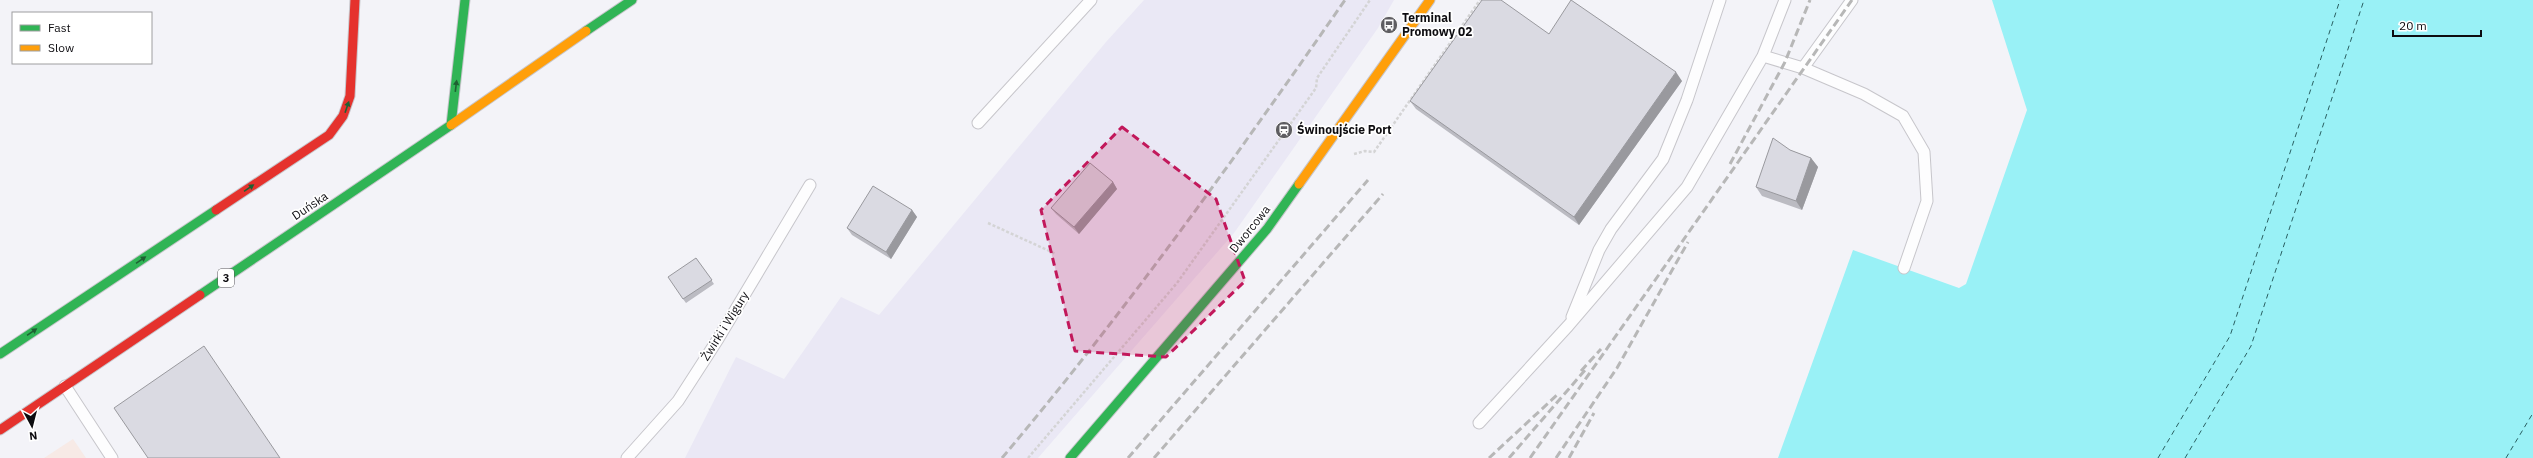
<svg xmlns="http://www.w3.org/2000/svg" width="2533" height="458" font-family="'IBM Plex Sans',sans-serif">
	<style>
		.industrial { fill: #f7eae6 }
		.built { fill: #eae8f5 }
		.water { fill: #99f1f6 }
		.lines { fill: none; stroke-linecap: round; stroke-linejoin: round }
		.ferry { stroke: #2a6062; stroke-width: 1; stroke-dasharray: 5 4; stroke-linecap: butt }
		.lane-casing { stroke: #c7c6cb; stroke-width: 13 }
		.fast-casing { stroke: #c7c6cb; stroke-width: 11 }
		.slow-casing { stroke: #c7c6cb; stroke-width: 11 }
		.jam-casing { stroke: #c7c6cb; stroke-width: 11 }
		.path { stroke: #d4d4d5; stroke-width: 2.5; stroke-dasharray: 3 2; stroke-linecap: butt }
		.lane { stroke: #fdfdfe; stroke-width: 11 }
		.fast { stroke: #30b455; stroke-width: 9 }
		.slow { stroke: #ff9f0a; stroke-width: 9 }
		.jam { stroke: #e5322d; stroke-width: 9 }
		.rail { stroke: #b7b7b7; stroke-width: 3; stroke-dasharray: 8 4; stroke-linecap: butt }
		.wall { fill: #bbbbc2 }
		.shaded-wall { fill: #99999e }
		.building { fill: #dadae2; stroke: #99999e }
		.oneway { fill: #1e6032 }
		.marked { fill: #c2185b; fill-opacity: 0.2; stroke: #c2185b; stroke-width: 3; stroke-dasharray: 8 5; stroke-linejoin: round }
		.labels { text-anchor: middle; stroke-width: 3.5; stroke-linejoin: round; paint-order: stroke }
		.shield { fill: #fff; stroke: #565558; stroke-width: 1 }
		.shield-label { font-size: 11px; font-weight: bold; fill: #0d0c10 }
		.poi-label { font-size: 12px; font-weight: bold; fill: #0d0c10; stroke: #fff; text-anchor: start }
		.street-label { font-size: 12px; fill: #0d0c10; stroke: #fff }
	</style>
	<rect width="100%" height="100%" fill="#f3f3f8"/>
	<!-- industrial -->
	<path class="industrial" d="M 73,439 L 86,458 L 44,458 Z"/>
	<!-- built -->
	<path class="built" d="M 1144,0 L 1394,0 L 1378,28 L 1234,233 L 1038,458 L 685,458 L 736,357 L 784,379 L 841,297 L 879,315 L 1106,42 Z"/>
	<!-- water -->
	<path class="water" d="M 1992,0 L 2533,0 L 2533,458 L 1778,458 L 1853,250 L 1959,288 L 1966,284 L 2027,110 Z"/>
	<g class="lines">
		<!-- ferry -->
		<path class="ferry" d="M 2158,458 L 2230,336 L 2340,0
			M 2185,458 L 2251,346 L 2364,0
			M 2506,458 L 2533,413"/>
		<defs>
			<path id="lane" d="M 1763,56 L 1803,68 L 1864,94 L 1903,116 L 1924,152 L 1927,201 L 1904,268
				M 1803,68 L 1852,0
				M 978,123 L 1091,0
				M 1572,317 L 1599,250 L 1611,229 L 1663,159 L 1687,100 L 1720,0
				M 65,386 L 112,458
				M 1479,423 L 1568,326 L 1687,187 L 1763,56 L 1785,0
				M 627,458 L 678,401 L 718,339 L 810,185"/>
			<path id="fast" d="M 586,31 L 632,0
				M 200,295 L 451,125 L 465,0
				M 0,354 L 216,210
				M 1070,458 L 1267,229 L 1299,184"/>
			<path id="slow" d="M 451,125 L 586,31
				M 1299,184 L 1430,0"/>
			<path id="jam" d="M 216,210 L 329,135 L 343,116 L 350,96 L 355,0
				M 0,430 L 200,295"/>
		</defs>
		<!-- lane casing -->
		<use href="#lane" class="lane-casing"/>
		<!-- fast casing -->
		<use href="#fast" class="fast-casing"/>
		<!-- slow casing -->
		<use href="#slow" class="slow-casing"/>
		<!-- jam casing -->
		<use href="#jam" class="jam-casing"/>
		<!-- path -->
		<path class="path" d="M 1354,154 L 1365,151 L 1374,152 L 1480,0
			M 988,223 L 1056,254
			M 1028,458 L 1177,283 L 1316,88 L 1317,78 L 1370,0"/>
		<!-- lane -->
		<use href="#lane" class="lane"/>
		<!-- fast -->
		<use href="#fast" class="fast"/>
		<!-- slow -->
		<use href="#slow" class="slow"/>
		<!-- jam -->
		<use href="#jam" class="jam"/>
		<!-- rail -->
		<path class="rail" d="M 1730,164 L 1785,62 L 1810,0
			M 1581,371 L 1601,349
			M 1002,458 C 1126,311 1235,158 1345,0
			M 1128,458 L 1368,180
			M 1154,458 L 1383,194
			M 1489,458 L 1557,395
			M 1509,458 L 1586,369
			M 1530,458 L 1852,0
			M 1556,458 L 1617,368 L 1688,242
			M 1569,458 L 1594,413"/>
	</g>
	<!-- wall -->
	<path class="wall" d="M 1549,34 L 1682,81 L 1579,225 L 1416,109 L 1410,101 Z
		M 1790,150 L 1811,158 L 1818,167 L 1802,210 L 1762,196 L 1756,187 Z
		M 1113,182 L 1117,189 L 1079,234 L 1056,214 L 1051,208 Z
		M 912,210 L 917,217 L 891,259 L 852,235 L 847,228 Z
		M 696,258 L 714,284 L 686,303 L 683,299 Z"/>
	<!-- shaded-wall -->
	<path class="shaded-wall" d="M 1676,72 L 1682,81 L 1579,225 L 1574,217 Z
		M 1811,158 L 1818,167 L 1802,210 L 1796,201 Z
		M 1113,182 L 1117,189 L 1079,234 L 1074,227 Z
		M 912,210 L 917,217 L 891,259 L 886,252 Z"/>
	<!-- building -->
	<path class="building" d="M 1482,0 L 1501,0 L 1549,34 L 1571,0 L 1676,72 L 1574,217 L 1410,101 Z
		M 1773,138 L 1790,150 L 1811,158 L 1796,201 L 1756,187 Z
		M 1090,163 L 1113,182 L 1074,227 L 1051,208 Z
		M 873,186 L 912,210 L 886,252 L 847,228 Z
		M 696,258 L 712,280 L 683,299 L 668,277 Z
		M 204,346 L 280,458 L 148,458 L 114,408 Z"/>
	<!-- one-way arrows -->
	<defs><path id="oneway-solid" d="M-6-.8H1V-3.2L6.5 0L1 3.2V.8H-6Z"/></defs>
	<g class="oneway">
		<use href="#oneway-solid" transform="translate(456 86) rotate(-83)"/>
		<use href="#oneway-solid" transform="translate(347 107) rotate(-71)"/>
		<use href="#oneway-solid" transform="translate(249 188) rotate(-34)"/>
		<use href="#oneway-solid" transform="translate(141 260) rotate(-34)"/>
		<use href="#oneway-solid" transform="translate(32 332) rotate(-34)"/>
	</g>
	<!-- marked area -->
	<path class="marked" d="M 1122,127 L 1216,199 L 1245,281 L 1166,357 L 1075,351 L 1041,210 Z"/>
	<!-- icons -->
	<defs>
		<symbol id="bus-disc" viewBox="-11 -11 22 22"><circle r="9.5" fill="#5e5d61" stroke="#fff"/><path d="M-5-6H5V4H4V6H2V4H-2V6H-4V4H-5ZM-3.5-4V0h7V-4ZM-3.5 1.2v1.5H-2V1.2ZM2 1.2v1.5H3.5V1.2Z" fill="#fff"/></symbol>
		<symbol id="station-disc" viewBox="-11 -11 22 22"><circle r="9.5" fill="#5e5d61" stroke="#fff"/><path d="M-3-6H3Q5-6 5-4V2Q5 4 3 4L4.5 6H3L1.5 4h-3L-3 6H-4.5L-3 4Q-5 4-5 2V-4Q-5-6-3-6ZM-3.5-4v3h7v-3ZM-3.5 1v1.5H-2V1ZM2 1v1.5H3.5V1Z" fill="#fff"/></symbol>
	</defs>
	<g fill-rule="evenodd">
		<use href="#bus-disc" x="1379" y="15" width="20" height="20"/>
		<use href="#station-disc" x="1274" y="120" width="20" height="20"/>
	</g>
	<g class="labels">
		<!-- shield labels -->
		<rect class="shield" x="218" y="269" width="16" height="18" rx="3"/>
		<g class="shield-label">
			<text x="226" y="282">3</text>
		</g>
		<!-- poi labels -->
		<g class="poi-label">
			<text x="1402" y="22">Terminal<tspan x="1402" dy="14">Promowy 02</tspan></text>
			<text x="1297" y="134">Świnoujście Port</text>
		</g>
		<!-- street labels -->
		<g class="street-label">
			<text transform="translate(310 206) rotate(-34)" y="4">Duńska</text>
			<text transform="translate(1250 229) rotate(-51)" y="4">Dworcowa</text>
			<text transform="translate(725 326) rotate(-58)" y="4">Żwirki i Wigury</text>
		</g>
	</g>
	<!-- legend -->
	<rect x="12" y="12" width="140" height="52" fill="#ffffff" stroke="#9e9e9f"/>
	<rect x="20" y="25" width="20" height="6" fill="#30b455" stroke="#9e9e9f"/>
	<text x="48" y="32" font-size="12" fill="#0d0c10">Fast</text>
	<rect x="20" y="45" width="20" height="6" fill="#ff9f0a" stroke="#9e9e9f"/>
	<text x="48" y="52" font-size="12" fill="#0d0c10">Slow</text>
	<!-- north arrow -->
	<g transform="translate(32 426) rotate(173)" stroke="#ffffff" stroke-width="3" paint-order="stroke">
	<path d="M0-3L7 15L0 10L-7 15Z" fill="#0d0c10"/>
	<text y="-6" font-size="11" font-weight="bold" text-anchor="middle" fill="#0d0c10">N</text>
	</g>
	<!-- scale -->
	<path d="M2393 30v6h88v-6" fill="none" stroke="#0d0c10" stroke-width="2"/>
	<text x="2399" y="30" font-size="12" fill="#0d0c10" stroke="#ffffff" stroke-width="3" paint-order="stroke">20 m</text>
</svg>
